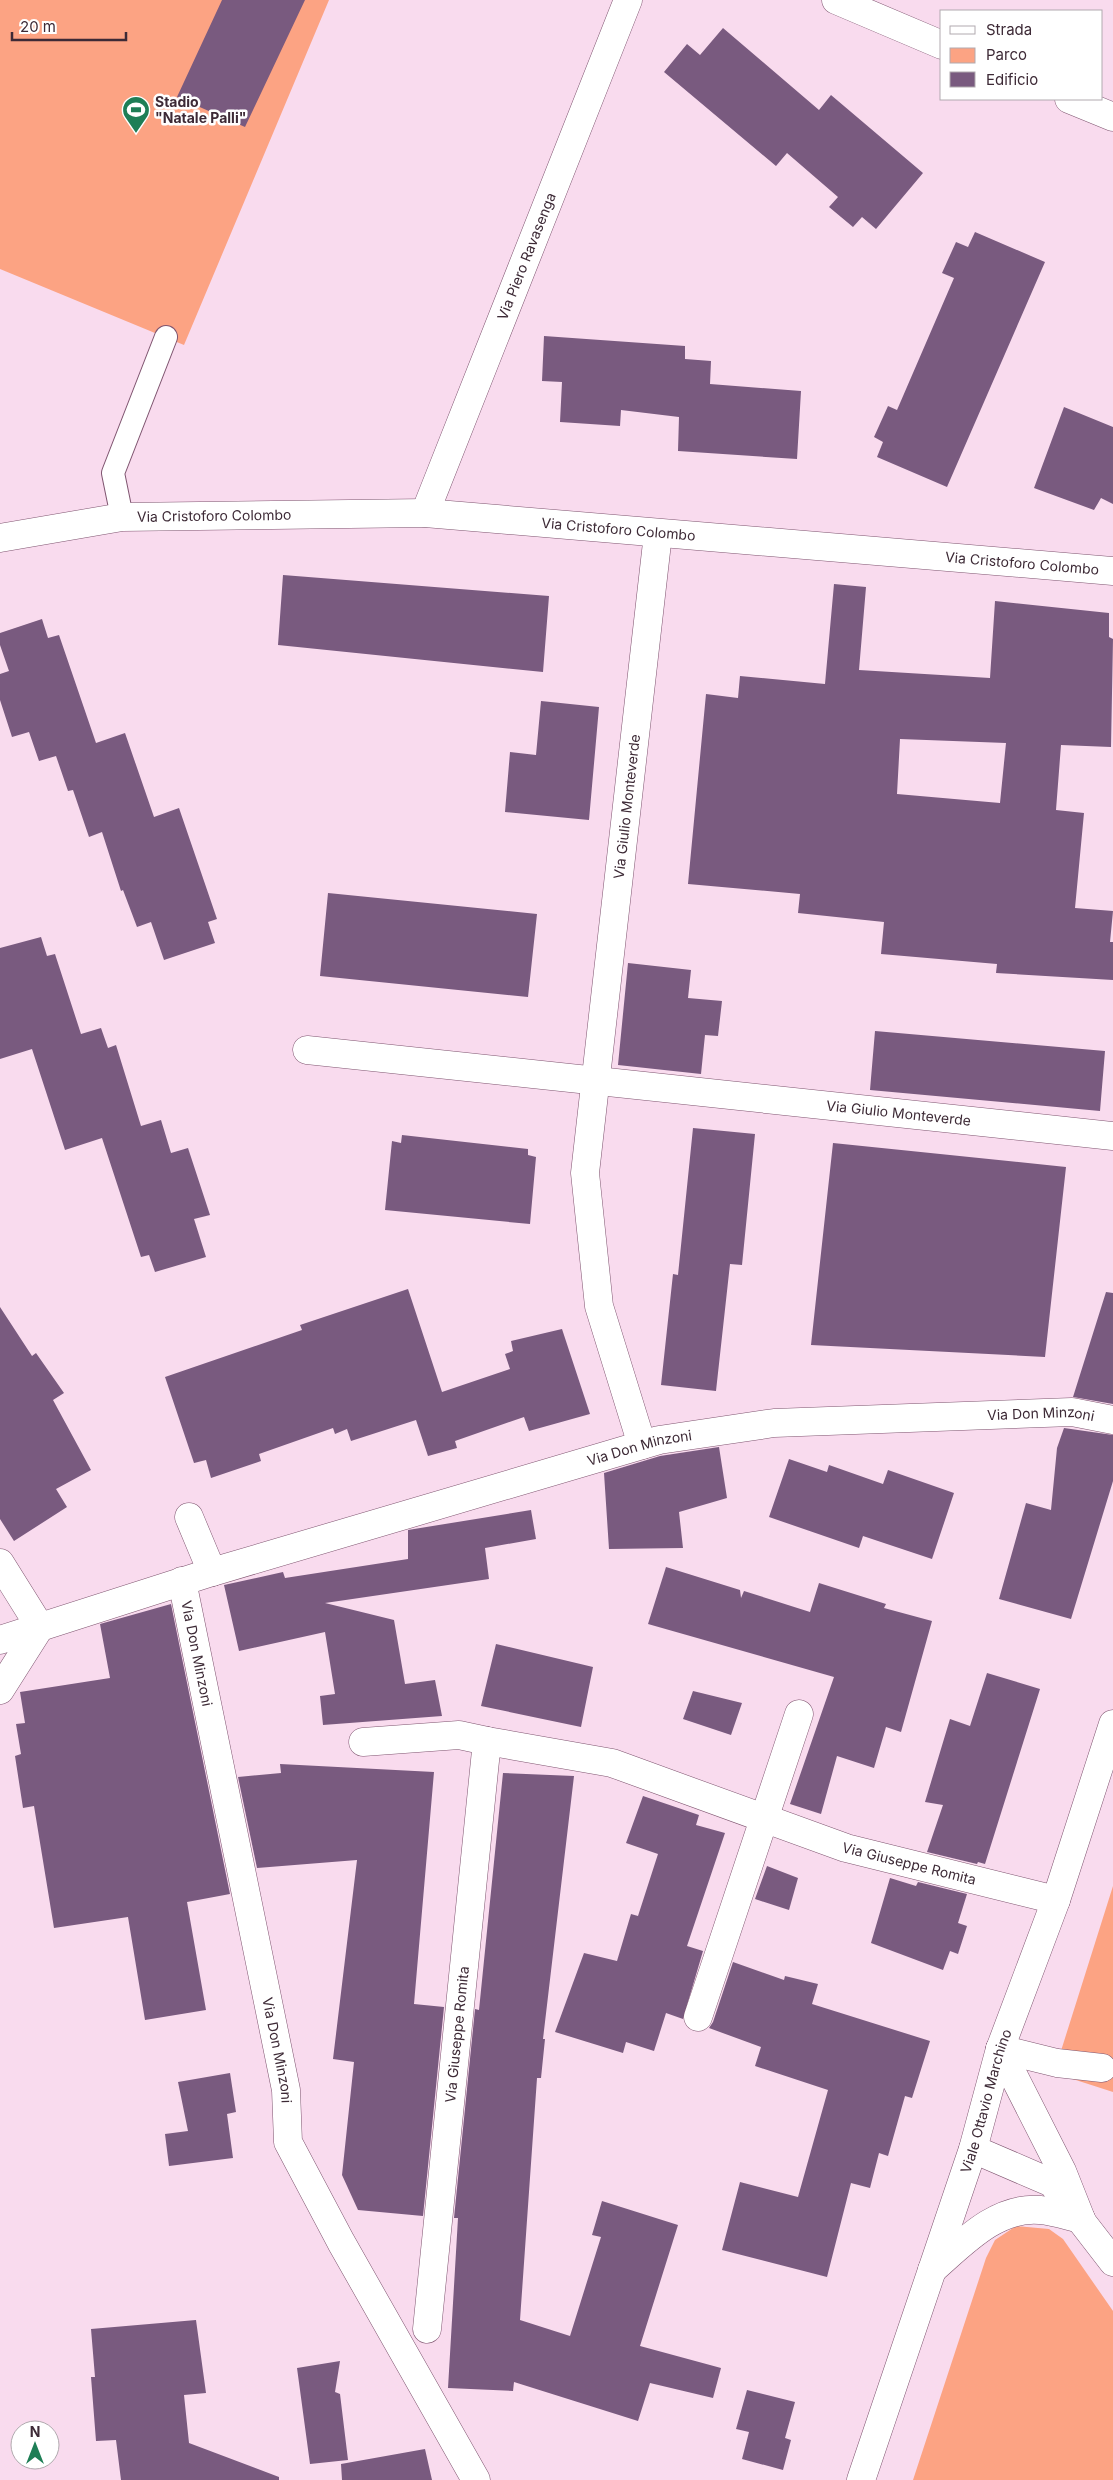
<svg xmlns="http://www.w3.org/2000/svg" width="1113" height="2480" font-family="Inter,sans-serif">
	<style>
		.green { fill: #fca383 }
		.building { fill: #795a7f; fill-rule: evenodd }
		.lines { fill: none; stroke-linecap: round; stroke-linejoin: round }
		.service-casing { stroke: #7f5570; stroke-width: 24 }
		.pedestrian-casing { stroke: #7f5570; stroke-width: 29 }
		.minor-casing { stroke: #7f5570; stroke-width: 29 }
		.tertiary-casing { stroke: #7f5570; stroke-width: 29 }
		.service { stroke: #fff; stroke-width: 22 }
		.pedestrian { stroke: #fff; stroke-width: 28 }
		.minor { stroke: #fff; stroke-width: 28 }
		.tertiary { stroke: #fff; stroke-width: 28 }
		.labels { text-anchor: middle; stroke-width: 5; stroke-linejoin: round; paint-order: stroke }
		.poi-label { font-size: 14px; font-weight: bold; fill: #3d2a36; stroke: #fff; text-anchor: start }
		.street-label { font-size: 14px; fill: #3d2a36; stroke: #fff }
	</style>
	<rect width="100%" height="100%" fill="#f9dbee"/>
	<!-- green -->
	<path class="green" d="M 0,0 L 329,0 L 184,345 L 0,269 Z
		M 1113,1886 L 1113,2092 L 1054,2073 Z
		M 1016,2226 L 1049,2229 L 1063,2239 L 1113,2311 L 1113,2480 L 913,2480 L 986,2258 L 995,2240 Z"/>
	<!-- building -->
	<path class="building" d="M 222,0 L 305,0 L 245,127 L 177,97 Z
		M 723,28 L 819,110 L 831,95 L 923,173 L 876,229 L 862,217 L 853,227 L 829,207 L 838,197 L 787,153 L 776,166 L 664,72 L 687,44 L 700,55 Z
		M 975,232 L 1045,262 L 947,487 L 877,457 L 883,442 L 874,437 L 888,406 L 897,410 L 954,278 L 942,273 L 956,242 L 968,247 Z
		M 544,336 L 685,346 L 685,359 L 711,361 L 710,384 L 801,391 L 797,459 L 678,451 L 679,417 L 621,410 L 620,426 L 560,422 L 562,382 L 542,381 Z
		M 1064,407 L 1113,427 L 1113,504 L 1101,498 L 1094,510 L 1034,488 Z
		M 283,575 L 549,596 L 543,672 L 278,645 Z
		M 834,584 L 866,587 L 859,670 L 990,678 L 995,601 L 1109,613 L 1109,637 L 1113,639 L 1111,747 L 1061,745 L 1056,810 L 1084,813 L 1075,908 L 1113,911 L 1110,942 L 1113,942 L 1113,980 L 996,973 L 997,964 L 881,954 L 884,922 L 798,913 L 800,894 L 688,884 L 706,694 L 738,698 L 740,676 L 825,684 ZM 900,739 L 1006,743 L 1000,803 L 897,794 Z
		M 42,619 L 48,638 L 59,635 L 96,743 L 125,733 L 154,817 L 179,808 L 217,919 L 208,922 L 215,943 L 164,960 L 151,922 L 137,927 L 123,890 L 121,891 L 102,832 L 89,837 L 73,790 L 68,791 L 56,756 L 39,761 L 29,732 L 12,737 L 0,700 L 0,674 L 9,671 L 0,645 L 0,633 Z
		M 541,701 L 599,707 L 589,820 L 505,812 L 510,752 L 536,755 Z
		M 328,893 L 537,914 L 528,997 L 320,976 Z
		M 41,937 L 47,956 L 55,954 L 81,1034 L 101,1028 L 108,1048 L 116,1045 L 141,1126 L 161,1120 L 171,1153 L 188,1148 L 210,1215 L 194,1219 L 206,1257 L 155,1272 L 149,1255 L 141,1257 L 102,1138 L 65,1150 L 32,1049 L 0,1059 L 0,948 Z
		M 628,963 L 691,970 L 688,998 L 722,1001 L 718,1036 L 705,1035 L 701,1074 L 618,1065 Z
		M 875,1031 L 1105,1051 L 1100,1111 L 870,1090 Z
		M 693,1128 L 755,1134 L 742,1265 L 730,1264 L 716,1391 L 661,1385 L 673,1274 L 678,1275 Z
		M 402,1135 L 528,1149 L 528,1155 L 536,1157 L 530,1224 L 385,1210 L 392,1141 L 401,1143 Z
		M 833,1143 L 1066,1167 L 1045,1357 L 811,1345 Z
		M 408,1289 L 442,1392 L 510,1369 L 505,1354 L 513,1351 L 511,1341 L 562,1329 L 590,1414 L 529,1431 L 524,1417 L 455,1441 L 457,1448 L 428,1456 L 416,1420 L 351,1441 L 347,1429 L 335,1434 L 333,1428 L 259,1454 L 261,1461 L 211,1478 L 206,1460 L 194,1463 L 165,1377 L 302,1330 L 300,1325 Z
		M 1106,1292 L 1113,1293 L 1113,1404 L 1073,1397 Z
		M 0,1307 L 32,1356 L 36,1353 L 64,1393 L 53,1400 L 91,1470 L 56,1489 L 67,1507 L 14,1541 L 0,1519 Z
		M 1064,1428 L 1113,1435 L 1113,1481 L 1071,1619 L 999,1599 L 1026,1503 L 1051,1510 L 1057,1448 Z
		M 719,1447 L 727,1498 L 679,1512 L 683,1548 L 609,1549 L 604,1473 L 660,1456 Z
		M 789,1459 L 827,1472 L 829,1465 L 883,1484 L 888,1470 L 954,1493 L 932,1559 L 863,1536 L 859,1548 L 769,1517 Z
		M 531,1510 L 536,1539 L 485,1548 L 489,1579 L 325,1603 L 394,1620 L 405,1684 L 435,1680 L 442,1716 L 323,1725 L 320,1696 L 335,1694 L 325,1632 L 239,1651 L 224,1585 L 283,1572 L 285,1578 L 408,1559 L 408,1530 Z
		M 666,1567 L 740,1590 L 741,1598 L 744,1591 L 810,1612 L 819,1583 L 886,1604 L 884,1608 L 932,1621 L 901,1732 L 886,1727 L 874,1768 L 837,1756 L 821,1814 L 790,1804 L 834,1677 L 648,1624 Z
		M 171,1604 L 230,1894 L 187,1902 L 206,2010 L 145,2020 L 128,1917 L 54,1928 L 34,1806 L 23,1808 L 15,1756 L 21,1754 L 16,1724 L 25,1723 L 20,1692 L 110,1678 L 100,1624 Z
		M 496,1644 L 593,1667 L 581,1727 L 481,1706 Z
		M 987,1673 L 1040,1689 L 985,1864 L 978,1862 L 977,1864 L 927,1852 L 943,1805 L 925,1802 L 950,1719 L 970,1726 Z
		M 693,1691 L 742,1703 L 731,1735 L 683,1719 Z
		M 280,1764 L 434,1772 L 414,2004 L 444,2007 L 423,2216 L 358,2210 L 342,2175 L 354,2062 L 333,2059 L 357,1860 L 257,1868 L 238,1777 L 281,1773 Z
		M 503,1773 L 574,1776 L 543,2039 L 545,2039 L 541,2078 L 537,2078 L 520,2320 L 570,2336 L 601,2237 L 592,2235 L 602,2201 L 678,2225 L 640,2346 L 721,2368 L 713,2398 L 650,2383 L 638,2421 L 514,2382 L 513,2391 L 448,2388 L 458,2218 L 454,2218 L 475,2009 L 479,2010 Z
		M 643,1796 L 699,1815 L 696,1825 L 725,1833 L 687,1946 L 703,1951 L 683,2019 L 666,2013 L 654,2051 L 626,2042 L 623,2053 L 555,2032 L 584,1953 L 617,1961 L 631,1914 L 638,1916 L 658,1854 L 626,1843 Z
		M 767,1866 L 798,1878 L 789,1910 L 755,1899 Z
		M 890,1878 L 916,1886 L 918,1882 L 967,1894 L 958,1923 L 967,1926 L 958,1954 L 950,1951 L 943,1970 L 871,1943 Z
		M 733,1962 L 784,1980 L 785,1976 L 818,1984 L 812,2004 L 930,2041 L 912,2098 L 905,2096 L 888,2156 L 879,2153 L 870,2188 L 851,2183 L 827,2277 L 722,2250 L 740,2182 L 798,2197 L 828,2090 L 755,2066 L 761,2047 L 709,2028 L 713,2022 Z
		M 230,2073 L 236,2112 L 227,2114 L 233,2158 L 169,2166 L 165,2134 L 188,2131 L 178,2082 Z
		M 196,2320 L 206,2393 L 184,2395 L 189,2443 L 279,2477 L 279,2480 L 121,2480 L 116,2440 L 96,2441 L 91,2377 L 95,2377 L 91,2329 Z
		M 340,2361 L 335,2392 L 340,2394 L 348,2460 L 310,2464 L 297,2368 Z
		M 747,2390 L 795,2402 L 785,2438 L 791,2440 L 783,2470 L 742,2459 L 749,2432 L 736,2429 Z
		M 425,2449 L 432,2480 L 342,2480 L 341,2464 Z"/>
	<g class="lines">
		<defs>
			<path id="service" d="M 122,517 L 113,473 L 166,337"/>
			<path id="pedestrian" d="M 1000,2049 L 1057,2063 L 1102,2068"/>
			<g id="minor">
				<path d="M 836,0 L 942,45"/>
				<path d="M 1069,99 L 1113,117"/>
				<path id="s1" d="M 425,513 L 628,0"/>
				<path id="s2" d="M 0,538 L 122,517 L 425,513 L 1113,571"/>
				<path id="s3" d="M 307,1050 L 1113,1136"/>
				<path id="s4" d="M 642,1445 L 599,1306 L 585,1173 L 658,534"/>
				<path d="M 189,1517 L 212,1572"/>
				<path d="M 0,1563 L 40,1627 L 0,1690"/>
				<path id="s5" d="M 182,1581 L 286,2090 L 288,2142 L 341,2242 L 476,2480"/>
				<path id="s6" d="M 0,1640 L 212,1572 L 659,1440 L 774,1423 L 1072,1412 L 1113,1420"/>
				<path d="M 363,1742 L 459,1735 L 487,1741"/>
				<path d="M 698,2017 L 799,1714"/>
				<path d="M 1000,2049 L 1062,2171 L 1081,2219"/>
				<path d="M 973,2149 L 1052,2183 L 1113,2262"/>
				<path d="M 932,2270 C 962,2244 996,2206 1040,2210 C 1054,2211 1068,2216 1081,2219"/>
				<path id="s7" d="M 427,2329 L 487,1741 L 612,1763 L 846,1848 L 1056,1900"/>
			</g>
			<g id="tertiary">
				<path id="s8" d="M 861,2480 L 973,2149 L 1000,2049 L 1056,1900 L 1113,1724"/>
			</g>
		</defs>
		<!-- service casing -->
		<use href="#service" class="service-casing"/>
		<!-- pedestrian casing -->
		<use href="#pedestrian" class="pedestrian-casing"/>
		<!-- minor casing -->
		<use href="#minor" class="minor-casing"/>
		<!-- tertiary casing -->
		<use href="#tertiary" class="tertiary-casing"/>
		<!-- service -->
		<use href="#service" class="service"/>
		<!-- pedestrian -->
		<use href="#pedestrian" class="pedestrian"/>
		<!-- minor -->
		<use href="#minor" class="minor"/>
		<!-- tertiary -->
		<use href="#tertiary" class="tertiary"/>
	</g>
	<!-- icons -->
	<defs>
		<symbol id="stadium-pin" viewBox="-11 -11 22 30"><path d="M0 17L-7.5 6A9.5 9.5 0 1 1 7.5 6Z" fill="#1e7e56" stroke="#fff"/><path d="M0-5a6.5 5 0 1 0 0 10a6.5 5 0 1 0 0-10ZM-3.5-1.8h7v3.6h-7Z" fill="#fff"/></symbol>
	</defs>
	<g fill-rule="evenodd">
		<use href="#stadium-pin" x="120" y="94" width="32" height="43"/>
	</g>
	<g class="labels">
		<!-- poi labels -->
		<g class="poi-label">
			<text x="155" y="107">Stadio<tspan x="155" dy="16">"Natale Palli"</tspan></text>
		</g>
		<!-- street labels -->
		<g class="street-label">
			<text dy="5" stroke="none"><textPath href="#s1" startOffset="276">Via Piero Ravasenga</textPath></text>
			<text dy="5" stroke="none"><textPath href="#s2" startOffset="216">Via Cristoforo Colombo</textPath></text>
			<text dy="5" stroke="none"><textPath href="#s2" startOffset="621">Via Cristoforo Colombo</textPath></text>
			<text dy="5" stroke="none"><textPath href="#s2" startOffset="1026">Via Cristoforo Colombo</textPath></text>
			<text dy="5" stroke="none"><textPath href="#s4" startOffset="648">Via Giulio Monteverde</textPath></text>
			<text dy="5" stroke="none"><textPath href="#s3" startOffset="595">Via Giulio Monteverde</textPath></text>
			<text dy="5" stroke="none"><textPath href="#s6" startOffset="1072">Via Don Minzoni</textPath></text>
			<text dy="5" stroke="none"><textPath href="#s6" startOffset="668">Via Don Minzoni</textPath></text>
			<text dy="5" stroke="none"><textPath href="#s5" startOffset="74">Via Don Minzoni</textPath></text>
			<text dy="5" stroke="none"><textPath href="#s7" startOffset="1032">Via Giuseppe Romita</textPath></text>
			<text dy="5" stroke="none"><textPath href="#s7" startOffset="296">Via Giuseppe Romita</textPath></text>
			<text dy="5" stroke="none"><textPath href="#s5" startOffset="479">Via Don Minzoni</textPath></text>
			<text dy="5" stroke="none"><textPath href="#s8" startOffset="399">Viale Ottavio Marchino</textPath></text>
		</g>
	</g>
	<!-- legend -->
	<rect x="940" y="10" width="162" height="90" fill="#ffffff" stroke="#b1aaaf"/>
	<rect x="950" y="26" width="25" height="8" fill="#ffffff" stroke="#b1aaaf"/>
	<text x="986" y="35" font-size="15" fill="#3d2a36">Strada</text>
	<rect x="950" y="48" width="25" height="15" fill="#fca383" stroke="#b1aaaf"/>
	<text x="986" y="60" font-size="15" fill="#3d2a36">Parco</text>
	<rect x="950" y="72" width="25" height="15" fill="#795a7f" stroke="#b1aaaf"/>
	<text x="986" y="85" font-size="15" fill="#3d2a36">Edificio</text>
	<!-- north arrow -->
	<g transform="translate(35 2445)"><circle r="24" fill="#ffffff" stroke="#b1aaaf"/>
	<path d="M0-4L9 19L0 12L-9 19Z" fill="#1e7e56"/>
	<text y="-8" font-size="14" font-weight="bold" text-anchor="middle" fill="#3d2a36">N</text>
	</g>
	<!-- scale -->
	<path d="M12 32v8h114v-8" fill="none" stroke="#3d2a36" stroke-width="2.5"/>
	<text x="20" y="32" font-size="15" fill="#3d2a36" stroke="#ffffff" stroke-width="4" paint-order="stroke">20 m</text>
</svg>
